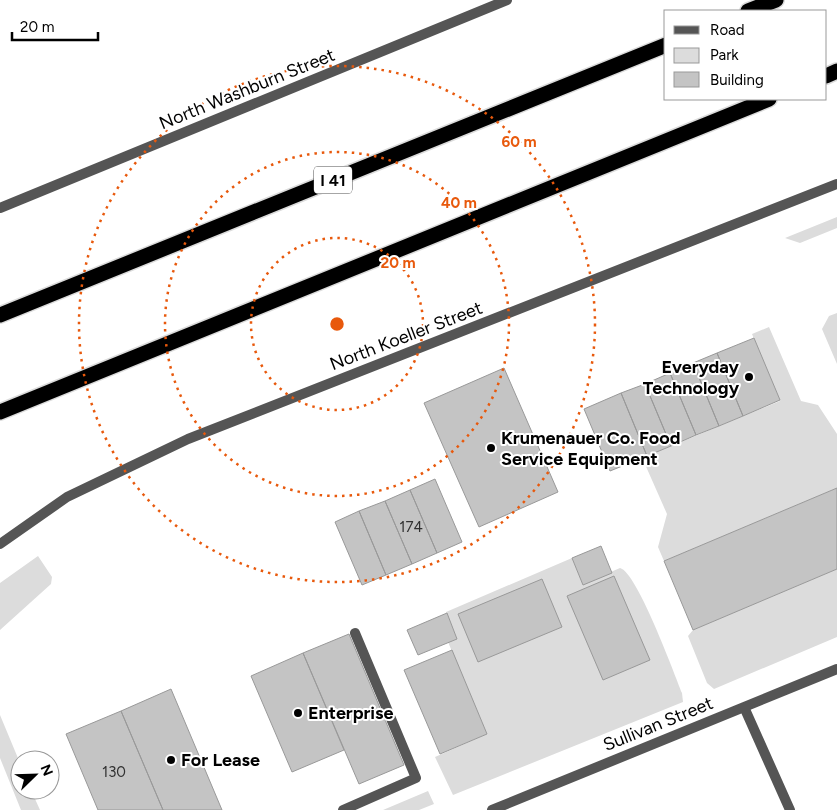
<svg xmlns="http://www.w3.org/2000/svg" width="837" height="810" font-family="Figtree,sans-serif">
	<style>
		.green { fill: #dcdcdc }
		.building { fill: #c4c4c4; stroke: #999 }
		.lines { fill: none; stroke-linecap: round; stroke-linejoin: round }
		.motorway-casing { stroke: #dbdbdb; stroke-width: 18 }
		.service { stroke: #555; stroke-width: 10 }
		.minor { stroke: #555; stroke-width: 10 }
		.tertiary { stroke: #555; stroke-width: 10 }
		.motorway { stroke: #000; stroke-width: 15 }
		.ring { fill: none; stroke: #e8590c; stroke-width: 2.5; stroke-dasharray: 2.5 5 }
		.poi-dot { fill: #000; stroke: #fff; stroke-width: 2 }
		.labels { text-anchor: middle; stroke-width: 4; stroke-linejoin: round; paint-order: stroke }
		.number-label { font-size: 15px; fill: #313131 }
		.shield { fill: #fff; stroke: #4c4c4c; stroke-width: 1 }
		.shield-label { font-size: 16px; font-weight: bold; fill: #000 }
		.street-label { font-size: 18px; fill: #000; stroke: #fff }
		.poi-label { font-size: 18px; font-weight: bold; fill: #000; stroke: #fff; text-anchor: start }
		.centre { fill: #e8590c; stroke: #fff; stroke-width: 2.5 }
		.ring-label { font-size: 15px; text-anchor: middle; font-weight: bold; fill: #e8590c; stroke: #fff; stroke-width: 4; stroke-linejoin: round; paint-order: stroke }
	</style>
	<rect width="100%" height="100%" fill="#fff"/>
	<!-- green -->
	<path class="green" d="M 837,217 L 837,228 L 800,243 L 785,238 Z
		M 837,313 L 837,364 L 822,329 L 829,316 Z
		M 769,327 L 801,401 L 818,405 L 837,434 L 837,488 L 664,561 L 658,547 L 667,514 L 644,462 L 647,456 L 780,401 L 752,334 Z
		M 38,556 L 52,577 L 51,584 L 0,630 L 0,583 Z
		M 572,558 L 583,584 L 620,568 C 637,572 674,673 682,693 L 683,702 L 453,795 L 435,757 L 487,734 L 448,642 L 457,639 L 446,612 Z
		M 837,569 L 837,637 L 714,689 L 707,683 L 688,636 L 693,630 Z
		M 0,715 L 20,763 L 20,790 L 31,790 L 40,810 L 21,810 L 0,758 Z
		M 428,791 L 434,804 L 419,810 L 383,810 Z"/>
	<!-- building -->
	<path class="building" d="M 754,338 L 780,400 L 743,416 L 717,353 Z
		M 717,353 L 743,416 L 719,426 L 693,363 Z
		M 693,363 L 719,426 L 696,435 L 670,373 Z
		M 504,368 L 558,492 L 479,527 L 424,403 Z
		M 670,373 L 696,435 L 671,446 L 645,384 Z
		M 645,384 L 671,446 L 647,456 L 621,393 Z
		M 621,393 L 647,456 L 610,471 L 584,409 Z
		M 435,479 L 462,542 L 437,553 L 410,490 Z
		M 837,488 L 837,569 L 693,630 L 664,561 Z
		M 410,490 L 437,553 L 412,564 L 385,501 Z
		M 385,501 L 412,564 L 386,575 L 359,511 Z
		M 359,511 L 386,575 L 362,585 L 335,522 Z
		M 601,546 L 612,573 L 583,585 L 572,558 Z
		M 614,576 L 650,660 L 603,680 L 567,596 Z
		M 542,579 L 562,627 L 478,662 L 458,614 Z
		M 447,613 L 457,639 L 418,655 L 407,630 Z
		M 349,634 L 404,765 L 359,784 L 303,653 Z
		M 452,650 L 487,734 L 440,754 L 404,670 Z
		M 303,653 L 344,750 L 292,772 L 251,676 Z
		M 171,689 L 222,810 L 163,810 L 121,711 Z
		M 121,711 L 163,810 L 98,810 L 66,734 Z"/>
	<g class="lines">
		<defs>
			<path id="motorway" d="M 748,11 L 776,0
				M 826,76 L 837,71
				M 0,315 L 666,45
				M 0,412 L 769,99"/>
		</defs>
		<!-- motorway casing -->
		<use href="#motorway" class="motorway-casing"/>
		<!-- service -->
		<path class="service" d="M 343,810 L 416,778 L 355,633"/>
		<!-- minor -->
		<path class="minor" d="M 0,544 L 67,497 L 188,439 L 837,184
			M 744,707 L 790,810
			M 492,810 L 837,669"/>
		<!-- tertiary -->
		<path class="tertiary" d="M 0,208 L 507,0"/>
		<!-- motorway -->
		<use href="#motorway" class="motorway"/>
	</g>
	<!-- distance rings -->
	<g class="ring">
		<circle cx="337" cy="324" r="86"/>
		<circle cx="337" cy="324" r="172"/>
		<circle cx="337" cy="324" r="258"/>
	</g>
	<!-- markers -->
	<g class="poi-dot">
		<circle cx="749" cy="377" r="5"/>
		<circle cx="491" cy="448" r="5"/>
		<circle cx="298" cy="713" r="5"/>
		<circle cx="171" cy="760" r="5"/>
	</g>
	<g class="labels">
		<!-- number labels -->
		<g class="number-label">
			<text x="411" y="532">174</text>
			<text x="114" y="777">130</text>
		</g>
		<!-- shield labels -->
		<rect class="shield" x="314" y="166.5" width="38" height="27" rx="4"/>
		<g class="shield-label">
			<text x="333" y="186">I 41</text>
		</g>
		<!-- street labels -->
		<g class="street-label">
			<text transform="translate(247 89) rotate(-22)" y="6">North Washburn Street</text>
			<text transform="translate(406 336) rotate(-21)" y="6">North Koeller Street</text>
			<text transform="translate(658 724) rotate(-22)" y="6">Sullivan Street</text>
		</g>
		<!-- poi labels -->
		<g class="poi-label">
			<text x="739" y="373" text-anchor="end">Everyday<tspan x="739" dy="21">Technology</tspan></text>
			<text x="501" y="444">Krumenauer Co. Food<tspan x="501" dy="21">Service Equipment</tspan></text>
			<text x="308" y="719">Enterprise</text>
			<text x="181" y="766">For Lease</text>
		</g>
	</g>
	<circle cx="337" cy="324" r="8" class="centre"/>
	<g class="ring-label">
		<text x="519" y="147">60 m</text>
		<text x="459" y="208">40 m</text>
		<text x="398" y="268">20 m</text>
	</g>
	<!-- legend -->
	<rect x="664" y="10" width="162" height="90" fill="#ffffff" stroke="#999999"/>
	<rect x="674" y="26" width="25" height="8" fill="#555555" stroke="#999999"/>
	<text x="710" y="35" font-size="15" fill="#000000">Road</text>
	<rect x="674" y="48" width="25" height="15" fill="#dcdcdc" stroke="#999999"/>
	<text x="710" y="60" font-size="15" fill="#000000">Park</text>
	<rect x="674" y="72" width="25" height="15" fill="#c4c4c4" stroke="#999999"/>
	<text x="710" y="85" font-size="15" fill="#000000">Building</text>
	<!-- north arrow -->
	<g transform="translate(35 775) rotate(67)"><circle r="24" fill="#ffffff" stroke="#999999"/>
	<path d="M0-4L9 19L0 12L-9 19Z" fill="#000000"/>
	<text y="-8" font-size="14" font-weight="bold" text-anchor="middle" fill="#000000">N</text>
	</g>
	<!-- scale -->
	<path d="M12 32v8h86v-8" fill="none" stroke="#000000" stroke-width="2.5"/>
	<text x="20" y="32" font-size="15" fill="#000000" stroke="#ffffff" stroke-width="4" paint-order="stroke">20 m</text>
</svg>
